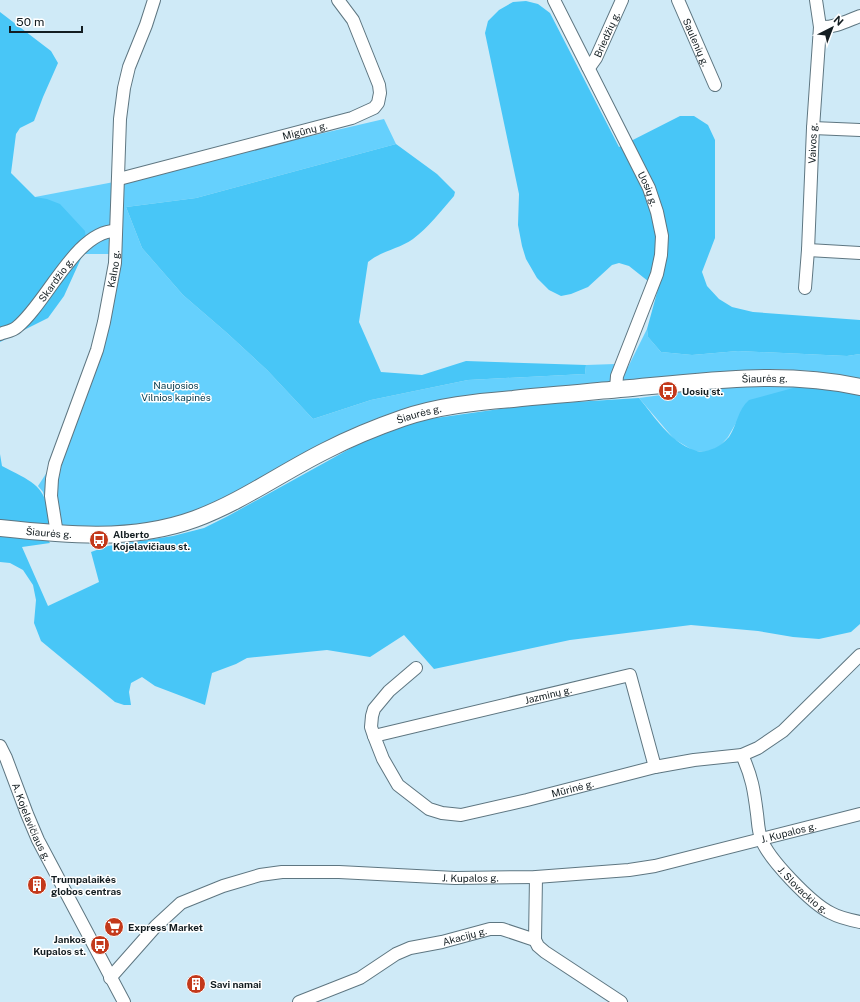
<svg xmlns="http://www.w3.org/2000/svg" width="860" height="1002" font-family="'Public Sans',sans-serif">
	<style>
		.green { fill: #65d0fd }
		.forest { fill: #48c6f7 }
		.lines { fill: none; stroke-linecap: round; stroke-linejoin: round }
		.street-casing { stroke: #5e7681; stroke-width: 14 }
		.secondary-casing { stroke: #5e7681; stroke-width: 18 }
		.street { stroke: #fff; stroke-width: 12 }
		.secondary { stroke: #fff; stroke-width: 16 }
		.labels { text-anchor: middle; stroke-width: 3; stroke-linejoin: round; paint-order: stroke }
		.street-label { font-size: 10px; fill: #131d21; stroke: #fff }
		.park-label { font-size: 10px; fill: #00384c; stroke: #fff }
		.poi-label { font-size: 10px; font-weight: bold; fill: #131d21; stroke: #fff; text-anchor: start }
	</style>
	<rect width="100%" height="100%" fill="#cfeaf7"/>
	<!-- green -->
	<path class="green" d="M 384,119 L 396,144 L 196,198 L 126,207 L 142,248 L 183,295 L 227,333 L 267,370 L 313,419 L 371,400 L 468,380 L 585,374 L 586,365 L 615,364 L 628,367 L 647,329 L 648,337 L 661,352 L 692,355 L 738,351 L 847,356 L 860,354 L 860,379 L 812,371 L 775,369 L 739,371 L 448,401 L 210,507 L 147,525 L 51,528 L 43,492 L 38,486 L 51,466 L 92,347 L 105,299 L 110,254 L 83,254 L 35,197 L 114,182 Z
		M 804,385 L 736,423 L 728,437 L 719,447 L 707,452 L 694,451 L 674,439 L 639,398 L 728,386 Z"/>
	<!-- forest -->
	<path class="forest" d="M 526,1 L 538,4 L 550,13 L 619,147 L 680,116 L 694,116 L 708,125 L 715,140 L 715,238 L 702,272 L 707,286 L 719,299 L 732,307 L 753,312 L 860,320 L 860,354 L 847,356 L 738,351 L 692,355 L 661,352 L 648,337 L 647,329 L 658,289 L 629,266 L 619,263 L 612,265 L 588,287 L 571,294 L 561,296 L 549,290 L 537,278 L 526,259 L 522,246 L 518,225 L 519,194 L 485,33 L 488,21 L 499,10 L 513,2 Z
		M 0,12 L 51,51 L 58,63 L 43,97 L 34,121 L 20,128 L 16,134 L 11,173 L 35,197 L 47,199 L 60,204 L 85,231 L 86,240 L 83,254 L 64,296 L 48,318 L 0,342 Z
		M 396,144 L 437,174 L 455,192 L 454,196 C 441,211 428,228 413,239 C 399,249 381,251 368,262 L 359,322 L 381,372 L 422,375 L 466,361 L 586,365 L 585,374 L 468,380 L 371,400 L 313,419 L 267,370 L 227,333 L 183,295 L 142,248 L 126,207 L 196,198 Z
		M 804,385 L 828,388 L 860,395 L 860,624 L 851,632 L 819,639 L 793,637 L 758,631 L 691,625 L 570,640 L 434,669 L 404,635 L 370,657 L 327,650 L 247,658 L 236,664 L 212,673 L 205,705 L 155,686 L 142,677 L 131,683 L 129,692 L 131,705 L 124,705 L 115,702 L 41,641 L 34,623 L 36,600 L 33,585 L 23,570 L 10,563 L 0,562 L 0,535 L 48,540 L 50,543 L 22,547 L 48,606 L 99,582 L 91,552 L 108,546 L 173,536 L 204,528 L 228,516 L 362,442 L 391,430 L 422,420 L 527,405 L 639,398 C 654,416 670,442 694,450 C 701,453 708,451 715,448 C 720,446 725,441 729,437 C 737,425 738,409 749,400 Z
		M 0,454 L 2,466 C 37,484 47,486 51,528 L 0,522 Z"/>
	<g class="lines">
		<defs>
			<g id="street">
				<path id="s1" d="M 554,0 L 649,188 L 657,212 L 662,236 L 661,255 L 657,274 L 617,376 L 616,389"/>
				<path id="s2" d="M 678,0 L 715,85"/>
				<path d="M 820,27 C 834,28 847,21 860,16"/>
				<path id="s3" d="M 588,67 L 591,65 L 596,58 L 622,0"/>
				<path d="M 813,128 L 860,130"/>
				<path id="s4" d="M 119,179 L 352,118 L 374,108 L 378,103 L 380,93 L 379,85 L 353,20 L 338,0"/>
				<path d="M 808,250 L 860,253"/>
				<path id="s5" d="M 805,288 L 808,250 L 813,128 L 820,27 L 816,0"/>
				<path id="s6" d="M 0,334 C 5,332 13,331 17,327 C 46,304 76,231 115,231"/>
				<path id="s7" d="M 57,534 L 51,496 L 52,479 L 55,464 L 97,350 L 104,322 L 115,263 L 120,119 L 124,88 L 129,67 L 146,25 L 154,0"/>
				<path id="s8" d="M 416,668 L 389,691 L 374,709 L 372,716 L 371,727 L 374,736 L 383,759 L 398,785 L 429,809 L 442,813 L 461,815 L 527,800 L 655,767 L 694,760 L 742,755 L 758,748 L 783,731 L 860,655"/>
				<path id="s9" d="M 374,736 L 630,675 L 655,767"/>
				<path id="s10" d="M 0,746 L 6,758 L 27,814 L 38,840 L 124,1002"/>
				<path id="s11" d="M 742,755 C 752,777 754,790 757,814 C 758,821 758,830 761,838 C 767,858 812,904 831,913 C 840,918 850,920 860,922"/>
				<path d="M 535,940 L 536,877"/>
				<path id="s12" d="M 110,978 L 156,926 L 181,903 L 223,886 L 260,875 L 282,872 L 339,872 L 455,878 L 536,877 L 629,870 L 655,866 L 860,814"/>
				<path id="s13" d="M 299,1002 L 360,978 L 396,954 L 410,948 L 442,942 L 490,929 L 502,929 L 535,940 L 538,946 L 545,952 L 621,1002"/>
			</g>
			<g id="secondary">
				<path id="s14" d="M 0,528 C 65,535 132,542 195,519 C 241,502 281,473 325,451 C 350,438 377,427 403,418 C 438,406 476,402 513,399 C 541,396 569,394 598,391 C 685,384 774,368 860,387"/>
			</g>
		</defs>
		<!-- street casing -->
		<use href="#street" class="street-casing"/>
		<!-- secondary casing -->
		<use href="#secondary" class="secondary-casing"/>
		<!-- street -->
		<use href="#street" class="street"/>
		<!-- secondary -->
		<use href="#secondary" class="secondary"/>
	</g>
	<!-- icons -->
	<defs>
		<symbol id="bus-disc" viewBox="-11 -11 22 22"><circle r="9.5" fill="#c3391b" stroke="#fff"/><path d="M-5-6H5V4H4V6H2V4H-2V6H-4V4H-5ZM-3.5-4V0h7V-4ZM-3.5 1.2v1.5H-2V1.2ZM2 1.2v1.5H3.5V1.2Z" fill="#fff"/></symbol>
		<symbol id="building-disc" viewBox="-11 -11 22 22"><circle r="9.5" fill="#c3391b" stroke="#fff"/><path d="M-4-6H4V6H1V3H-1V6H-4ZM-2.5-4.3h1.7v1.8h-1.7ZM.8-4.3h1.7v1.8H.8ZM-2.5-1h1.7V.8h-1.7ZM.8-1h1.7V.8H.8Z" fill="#fff"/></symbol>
		<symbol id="supermarket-disc" viewBox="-11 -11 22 22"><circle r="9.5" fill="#c3391b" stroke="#fff"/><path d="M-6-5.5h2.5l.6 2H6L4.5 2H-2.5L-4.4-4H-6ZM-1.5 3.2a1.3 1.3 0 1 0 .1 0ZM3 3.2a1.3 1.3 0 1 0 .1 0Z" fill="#fff"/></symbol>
	</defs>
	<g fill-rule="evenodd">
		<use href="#bus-disc" x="657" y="380" width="22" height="22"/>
		<use href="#bus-disc" x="88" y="529" width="22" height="22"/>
		<use href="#building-disc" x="26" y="874" width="22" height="22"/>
		<use href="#supermarket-disc" x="103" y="916" width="22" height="22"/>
		<use href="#bus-disc" x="89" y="934" width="22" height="22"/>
		<use href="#building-disc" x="185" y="973" width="22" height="22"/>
	</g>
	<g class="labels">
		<!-- street labels -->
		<g class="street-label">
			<text dy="4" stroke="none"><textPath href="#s3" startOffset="38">Briedžių g.</textPath></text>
			<text dy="4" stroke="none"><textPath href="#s2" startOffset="46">Saulenių g.</textPath></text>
			<text dy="4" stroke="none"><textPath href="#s4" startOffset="192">Migūnų g.</textPath></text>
			<text dy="4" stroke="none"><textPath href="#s5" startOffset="145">Vaivos g.</textPath></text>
			<text dy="4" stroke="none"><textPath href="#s1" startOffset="211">Uosių g.</textPath></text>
			<text dy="4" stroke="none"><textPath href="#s7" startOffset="275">Kalno g.</textPath></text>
			<text dy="4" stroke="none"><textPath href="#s6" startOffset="80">Skardžio g.</textPath></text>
			<text dy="4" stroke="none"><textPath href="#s14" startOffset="793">Šiaurės g.</textPath></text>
			<text dy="4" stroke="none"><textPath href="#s14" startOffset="445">Šiaurės g.</textPath></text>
			<text dy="4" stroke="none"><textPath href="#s14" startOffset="49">Šiaurės g.</textPath></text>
			<text dy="4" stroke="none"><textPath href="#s9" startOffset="179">Jazminų g.</textPath></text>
			<text dy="4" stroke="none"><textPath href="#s8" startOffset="328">Mūrinė g.</textPath></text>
			<text dy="4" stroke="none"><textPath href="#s10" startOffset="82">A. Kojelavičiaus g.</textPath></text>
			<text dy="4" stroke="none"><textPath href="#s12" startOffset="721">J. Kupalos g.</textPath></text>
			<text dy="4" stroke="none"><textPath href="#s12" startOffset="398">J. Kupalos g.</textPath></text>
			<text dy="4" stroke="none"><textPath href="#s11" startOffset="153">J. Slovackio g.</textPath></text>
			<text dy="4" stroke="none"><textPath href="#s13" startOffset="180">Akacijų g.</textPath></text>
		</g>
		<!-- park labels -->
		<g class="park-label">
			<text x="176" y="389">Naujosios<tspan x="176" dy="12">Vilnios kapinės</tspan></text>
		</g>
		<!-- poi labels -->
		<g class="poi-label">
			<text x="682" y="395">Uosių st.</text>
			<text x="113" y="538">Alberto<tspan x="113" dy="12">Kojelavičiaus st.</tspan></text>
			<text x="51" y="883">Trumpalaikės<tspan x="51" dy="12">globos centras</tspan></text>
			<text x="128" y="931">Express Market</text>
			<text x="86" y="943" text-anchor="end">Jankos<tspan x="86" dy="12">Kupalos st.</tspan></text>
			<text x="210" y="988">Savi namai</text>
		</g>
	</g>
	<!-- north arrow -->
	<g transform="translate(832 28) rotate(42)" stroke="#ffffff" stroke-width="3" paint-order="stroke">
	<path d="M0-3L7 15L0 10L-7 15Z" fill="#131d21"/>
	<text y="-6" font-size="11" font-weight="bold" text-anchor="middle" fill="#131d21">N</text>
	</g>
	<!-- scale -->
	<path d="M10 26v6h72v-6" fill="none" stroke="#131d21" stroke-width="2"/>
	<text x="16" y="26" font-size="12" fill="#131d21" stroke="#ffffff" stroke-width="3" paint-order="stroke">50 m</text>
</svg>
